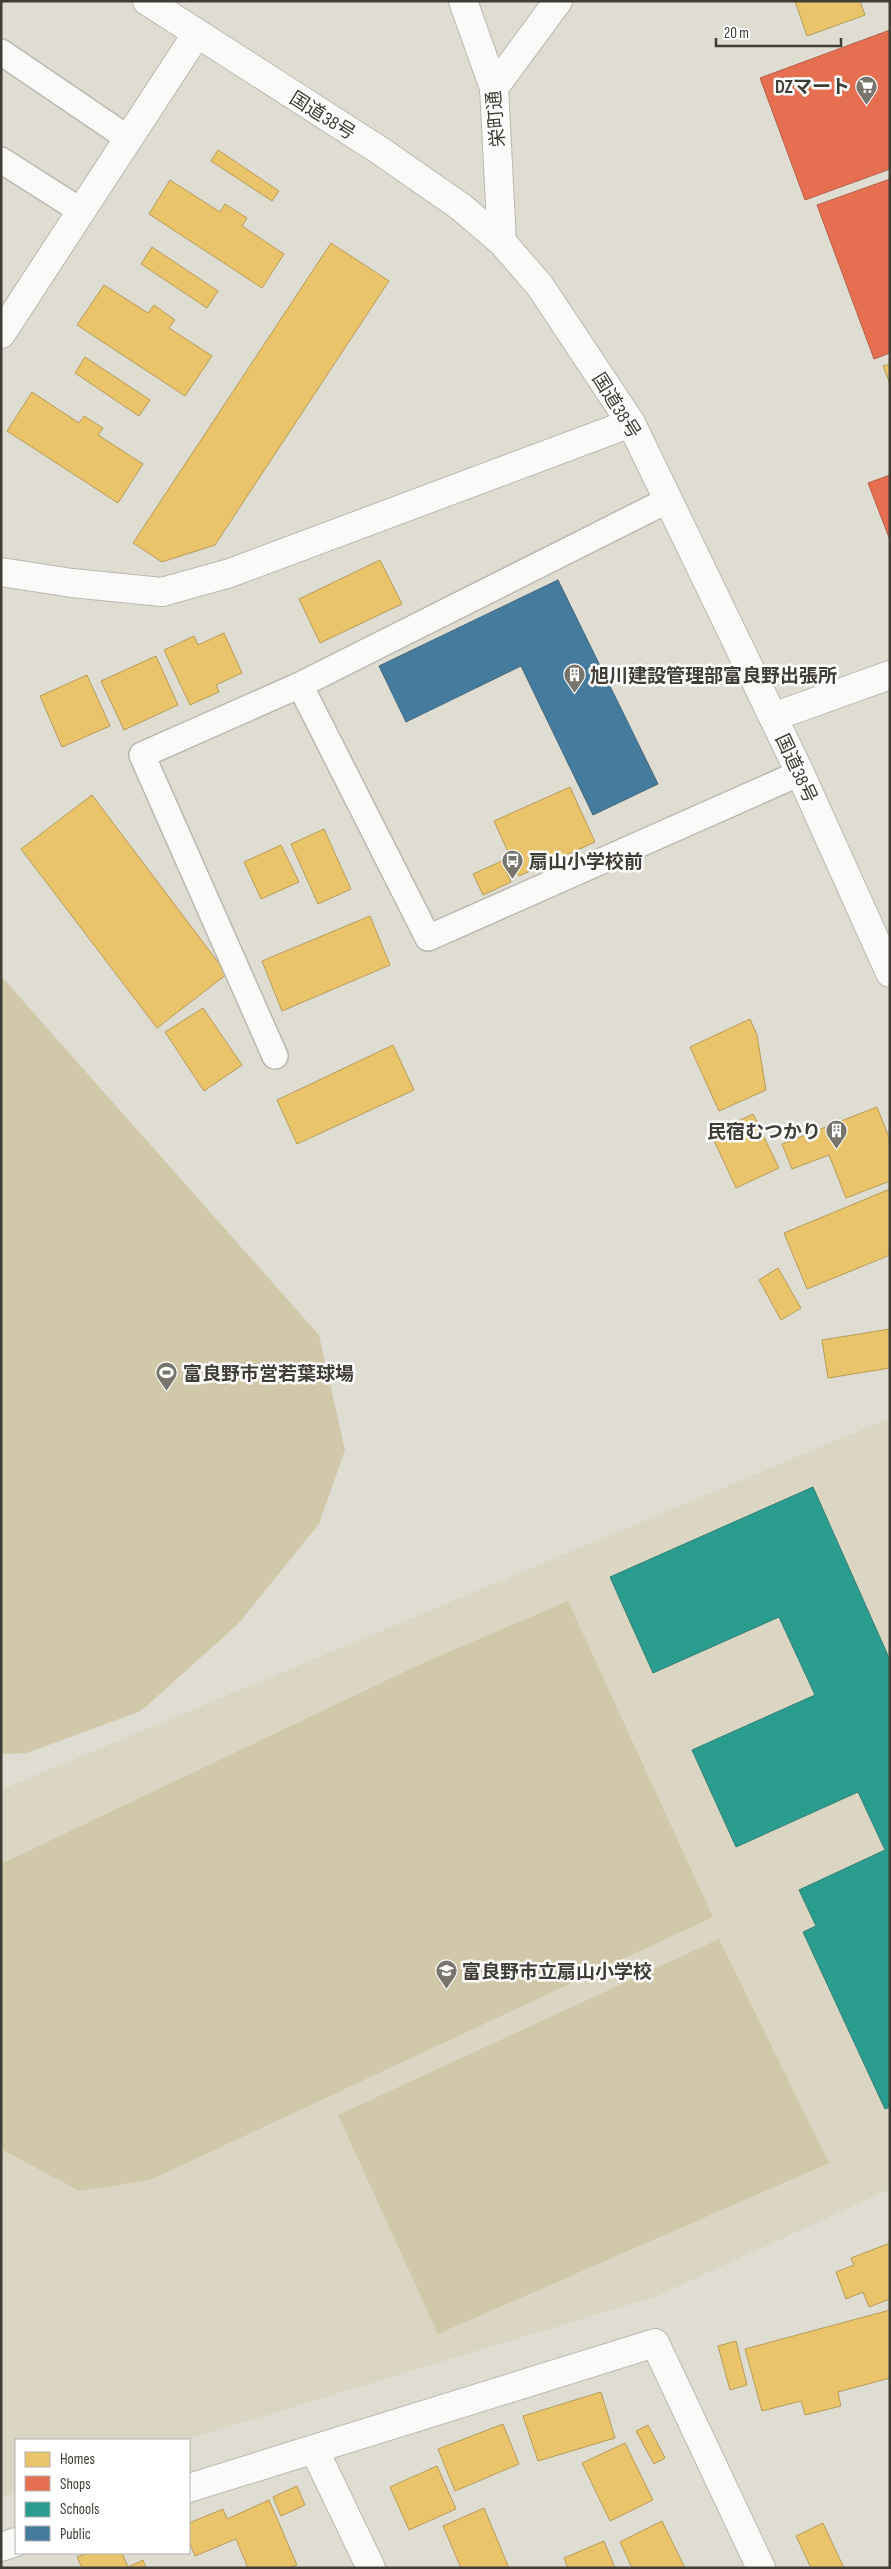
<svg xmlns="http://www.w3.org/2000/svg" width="891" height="2569" font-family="'Sofia Sans Condensed','Noto Sans JP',sans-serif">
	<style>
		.built { fill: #dbd6c3 }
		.green { fill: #d1c8a9 }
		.homes { fill: #e9c46a; stroke: #b69c5a }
		.shops { fill: #e76f51; stroke: #b56049 }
		.schools { fill: #2a9d8f; stroke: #308074 }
		.public { fill: #457b9d; stroke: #43687e }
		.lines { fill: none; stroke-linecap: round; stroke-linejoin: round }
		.service-casing { stroke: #bab8b0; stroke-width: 28 }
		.minor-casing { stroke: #bab8b0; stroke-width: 30 }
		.tertiary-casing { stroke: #bab8b0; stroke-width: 30 }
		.trunk-casing { stroke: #bab8b0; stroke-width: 30 }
		.service { stroke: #fafaf8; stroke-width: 25 }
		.minor { stroke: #fafaf8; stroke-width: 28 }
		.tertiary { stroke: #fafaf8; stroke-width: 28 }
		.trunk { stroke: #fafaf8; stroke-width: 28 }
		.labels { text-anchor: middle; stroke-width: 5; stroke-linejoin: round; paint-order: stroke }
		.poi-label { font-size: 19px; font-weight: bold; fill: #3f3d35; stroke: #fff; text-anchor: start }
		.street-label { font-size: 19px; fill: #3f3d35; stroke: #fff }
	</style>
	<rect width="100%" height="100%" fill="#dfdcd2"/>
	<!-- built -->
	<path class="built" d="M 890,1418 L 890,2189 L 657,2296 L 185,2440 L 16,2440 L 16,2492 L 1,2496 L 1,1790 Z"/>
	<!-- green -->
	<path class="green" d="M 1,976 L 319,1335 L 345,1450 L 319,1524 L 238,1624 L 141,1711 L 27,1753 L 1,1754 Z
		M 568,1601 L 713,1917 L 150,2180 L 79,2191 L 3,2150 L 1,2145 L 1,1864 L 425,1662 Z
		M 719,1939 L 829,2163 L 438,2334 L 338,2115 Z"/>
	<!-- homes -->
	<path class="homes" d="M 795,1 L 860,1 L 865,15 L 807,36 Z
		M 218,150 L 279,191 L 272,201 L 211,161 Z
		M 170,180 L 220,212 L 225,204 L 247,218 L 242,226 L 284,254 L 262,288 L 149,214 Z
		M 331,243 L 389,281 L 215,545 L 162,562 L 133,543 Z
		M 152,247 L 218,291 L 207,308 L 141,264 Z
		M 104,285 L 148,313 L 154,305 L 175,320 L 169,328 L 212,356 L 185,396 L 77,325 Z
		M 85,357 L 150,400 L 139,416 L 75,373 Z
		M 890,364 L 890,384 L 883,366 Z
		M 32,392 L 79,423 L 84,416 L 103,428 L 98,435 L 143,464 L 118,503 L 7,431 Z
		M 380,560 L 402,604 L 320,643 L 299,599 Z
		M 224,633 L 242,673 L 216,685 L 219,692 L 190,705 L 164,650 L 194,636 L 198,645 Z
		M 156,656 L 178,705 L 124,730 L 101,681 Z
		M 87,675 L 110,726 L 62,747 L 40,696 Z
		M 570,787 L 595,842 L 519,876 L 494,821 Z
		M 92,795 L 227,974 L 157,1028 L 21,849 Z
		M 324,829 L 351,889 L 318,904 L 291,844 Z
		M 281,845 L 299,882 L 261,899 L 244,862 Z
		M 502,861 L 511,882 L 483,895 L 473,874 Z
		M 370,916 L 390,965 L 282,1011 L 262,961 Z
		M 203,1008 L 242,1065 L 204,1091 L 165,1032 Z
		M 750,1019 L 757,1035 L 766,1090 L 719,1111 L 690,1047 Z
		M 393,1045 L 414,1090 L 297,1144 L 277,1100 Z
		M 877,1107 L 890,1140 L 890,1181 L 846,1198 L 829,1155 L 792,1169 L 782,1144 Z
		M 753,1114 L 779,1168 L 736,1188 L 711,1134 Z
		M 890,1189 L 890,1255 L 807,1289 L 784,1233 Z
		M 778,1268 L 801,1308 L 781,1320 L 759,1280 Z
		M 890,1329 L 890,1368 L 828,1378 L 822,1340 Z
		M 890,2243 L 890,2299 L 869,2307 L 863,2292 L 846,2299 L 836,2272 L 854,2265 L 851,2258 Z
		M 890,2310 L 890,2378 L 838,2392 L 841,2406 L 805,2415 L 801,2401 L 762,2411 L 745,2349 Z
		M 736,2341 L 747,2385 L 730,2390 L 718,2346 Z
		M 601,2392 L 615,2438 L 538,2461 L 523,2416 Z
		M 503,2424 L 519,2464 L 455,2491 L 438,2449 Z
		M 648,2425 L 665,2458 L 654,2464 L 636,2431 Z
		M 625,2443 L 653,2500 L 610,2521 L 582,2463 Z
		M 437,2466 L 456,2509 L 409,2530 L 390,2487 Z
		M 297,2486 L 305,2505 L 281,2516 L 273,2497 Z
		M 269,2500 L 297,2565 L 289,2568 L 248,2568 L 236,2539 L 195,2556 L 189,2541 L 189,2523 L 223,2509 L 227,2519 Z
		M 484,2508 L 509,2568 L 461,2568 L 443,2526 Z
		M 662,2521 L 685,2568 L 632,2568 L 620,2542 Z
		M 823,2523 L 844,2568 L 811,2568 L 796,2536 Z
		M 604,2541 L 615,2568 L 568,2568 L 564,2558 Z
		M 88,2553 L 122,2553 L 128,2567 L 143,2560 L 146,2568 L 82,2568 L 77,2557 Z"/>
	<!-- shops -->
	<path class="shops" d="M 890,30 L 890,169 L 805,200 L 760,78 Z
		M 890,179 L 890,353 L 874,359 L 817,205 Z
		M 890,475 L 890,540 L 868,483 Z"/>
	<!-- schools -->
	<path class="schools" d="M 813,1487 L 890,1660 L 890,1778 L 888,1779 L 890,1783 L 890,2107 L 885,2109 L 803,1932 L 816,1926 L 799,1890 L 885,1850 L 858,1792 L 736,1847 L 692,1750 L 815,1695 L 779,1617 L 653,1673 L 610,1577 Z"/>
	<!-- public -->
	<path class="public" d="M 558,580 L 658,784 L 593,815 L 521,666 L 406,722 L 379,666 Z"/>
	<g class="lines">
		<defs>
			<path id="service" d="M 1,52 L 129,139
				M 1,160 L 81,211
				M 300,685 L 668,500
				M 275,1056 L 142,755 L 300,685 L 428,938 L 800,773"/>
			<path id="minor" d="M 494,88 L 558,1
				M 1,334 L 196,35
				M 1,572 L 72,583 L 162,592 L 230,573 L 631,423
				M 773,717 L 890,675
				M 314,2449 L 371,2568
				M 189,2488 L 655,2343 L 761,2568
				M 1,2547 L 16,2542"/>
			<path id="tertiary" d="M 463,1 L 494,88 L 502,242"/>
			<path id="trunk" d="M 147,1 L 379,150 L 461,207 L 502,242 L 540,286 L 631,423 L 800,773 L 890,973"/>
		</defs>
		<!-- service casing -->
		<use href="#service" class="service-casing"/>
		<!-- minor casing -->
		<use href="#minor" class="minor-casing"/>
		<!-- tertiary casing -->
		<use href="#tertiary" class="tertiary-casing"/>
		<!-- trunk casing -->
		<use href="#trunk" class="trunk-casing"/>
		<!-- service -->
		<use href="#service" class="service"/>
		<!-- minor -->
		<use href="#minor" class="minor"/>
		<!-- tertiary -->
		<use href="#tertiary" class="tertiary"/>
		<!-- trunk -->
		<use href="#trunk" class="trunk"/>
	</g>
	<!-- icons -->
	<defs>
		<symbol id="supermarket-pin" viewBox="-11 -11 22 30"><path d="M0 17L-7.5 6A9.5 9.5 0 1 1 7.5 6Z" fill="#77756c" stroke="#fff"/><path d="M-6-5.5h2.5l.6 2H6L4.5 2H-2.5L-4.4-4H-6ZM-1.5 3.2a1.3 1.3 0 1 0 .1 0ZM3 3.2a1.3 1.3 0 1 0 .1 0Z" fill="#fff"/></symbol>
		<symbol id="building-pin" viewBox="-11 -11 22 30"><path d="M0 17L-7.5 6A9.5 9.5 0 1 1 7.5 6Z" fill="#77756c" stroke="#fff"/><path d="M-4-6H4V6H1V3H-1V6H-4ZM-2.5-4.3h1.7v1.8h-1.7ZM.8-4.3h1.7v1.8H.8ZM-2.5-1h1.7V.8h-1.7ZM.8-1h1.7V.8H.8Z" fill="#fff"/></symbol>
		<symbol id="bus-pin" viewBox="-11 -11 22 30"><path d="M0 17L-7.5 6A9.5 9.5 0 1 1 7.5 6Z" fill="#77756c" stroke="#fff"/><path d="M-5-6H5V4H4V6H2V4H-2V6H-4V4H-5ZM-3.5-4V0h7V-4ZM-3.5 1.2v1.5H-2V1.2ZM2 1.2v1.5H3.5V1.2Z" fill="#fff"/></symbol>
		<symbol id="stadium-pin" viewBox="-11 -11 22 30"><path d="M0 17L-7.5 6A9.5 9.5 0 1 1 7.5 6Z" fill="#77756c" stroke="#fff"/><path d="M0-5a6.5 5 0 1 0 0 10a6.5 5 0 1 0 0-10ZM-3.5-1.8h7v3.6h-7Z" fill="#fff"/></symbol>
		<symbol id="school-pin" viewBox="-11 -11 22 30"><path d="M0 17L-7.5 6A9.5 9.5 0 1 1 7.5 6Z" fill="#77756c" stroke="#fff"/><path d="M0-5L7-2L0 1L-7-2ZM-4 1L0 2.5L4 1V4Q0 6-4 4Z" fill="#fff"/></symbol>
	</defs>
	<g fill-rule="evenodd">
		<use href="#supermarket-pin" x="854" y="74" width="25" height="34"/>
		<use href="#building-pin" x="562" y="662" width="25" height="34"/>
		<use href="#bus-pin" x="500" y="848" width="25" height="34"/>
		<use href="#building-pin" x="824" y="1118" width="25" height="34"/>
		<use href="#stadium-pin" x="154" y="1360" width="25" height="34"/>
		<use href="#school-pin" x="434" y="1958" width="25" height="34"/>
	</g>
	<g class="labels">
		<!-- poi labels -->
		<g class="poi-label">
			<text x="850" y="93" text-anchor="end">DZマート</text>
			<text x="590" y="682">旭川建設管理部富良野出張所</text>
			<text x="529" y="868">扇山小学校前</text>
			<text x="821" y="1138" text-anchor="end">民宿むつかり</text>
			<text x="183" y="1380">富良野市営若葉球場</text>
			<text x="462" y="1978">富良野市立扇山小学校</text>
		</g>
		<!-- street labels -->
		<g class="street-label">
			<text transform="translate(323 115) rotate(32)" y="7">国道38号</text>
			<text transform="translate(495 119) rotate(-95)" y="7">栄町通</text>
			<text transform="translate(617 405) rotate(58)" y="7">国道38号</text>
			<text transform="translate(797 768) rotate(65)" y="7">国道38号</text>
		</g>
	</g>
	<!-- border -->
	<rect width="891" height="2569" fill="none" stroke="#3f3d35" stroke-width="5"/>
	<!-- legend -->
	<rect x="15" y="2439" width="175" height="115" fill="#ffffff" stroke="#b2b1ae"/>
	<rect x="25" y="2452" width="25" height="15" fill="#e9c46a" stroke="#b2b1ae"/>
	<text x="60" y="2464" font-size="15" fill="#3f3d35">Homes</text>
	<rect x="25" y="2476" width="25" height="15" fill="#e76f51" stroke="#b2b1ae"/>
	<text x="60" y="2489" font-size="15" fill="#3f3d35">Shops</text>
	<rect x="25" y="2502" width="25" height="15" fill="#2a9d8f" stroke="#b2b1ae"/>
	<text x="60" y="2514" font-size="15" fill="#3f3d35">Schools</text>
	<rect x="25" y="2526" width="25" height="15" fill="#457b9d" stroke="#b2b1ae"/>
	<text x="60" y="2539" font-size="15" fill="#3f3d35">Public</text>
	<!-- scale -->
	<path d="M716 38v8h125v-8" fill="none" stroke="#3f3d35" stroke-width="2.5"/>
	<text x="724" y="38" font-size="15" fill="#3f3d35" stroke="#ffffff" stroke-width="4" paint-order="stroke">20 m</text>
</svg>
